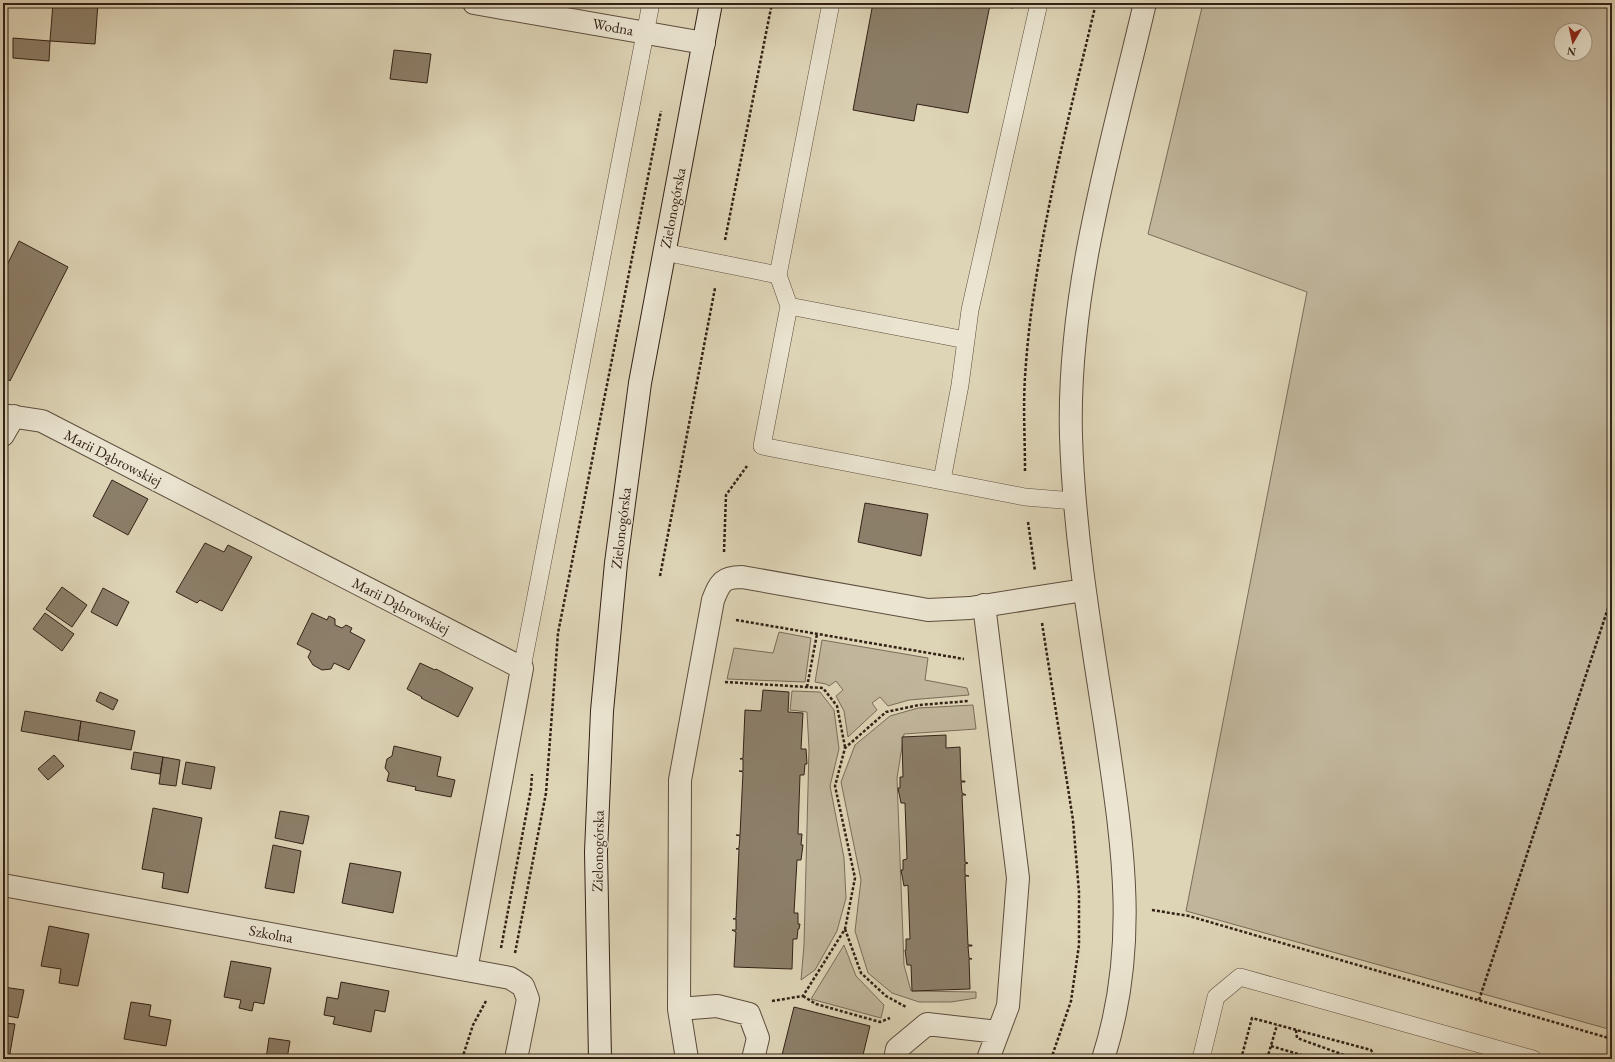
<svg xmlns="http://www.w3.org/2000/svg" width="1615" height="1062" font-family="'EB Garamond',serif">
	<style>
		.green { fill: #c1b69c; stroke: #7a6c59; fill-rule: evenodd }
		.building { fill: #8c7f6a; stroke: #332116 }
		.lines { fill: none; stroke-linecap: round; stroke-linejoin: round }
		.lane-casing { stroke: #5e4e3e; stroke-width: 18 }
		.street-casing { stroke: #5e4e3e; stroke-width: 24 }
		.secondary-casing { stroke: #332116; stroke-width: 24 }
		.path { stroke: #332116; stroke-width: 2.5; stroke-dasharray: 3 2; stroke-linecap: butt }
		.lane { stroke: #eae4d0; stroke-width: 17 }
		.street { stroke: #eae4d0; stroke-width: 22 }
		.secondary { stroke: #eae4d0; stroke-width: 22 }
		.labels { text-anchor: middle; stroke-width: 3; stroke-linejoin: round; paint-order: stroke }
		.street-label { font-size: 15px; fill: #332116; stroke: #eae4d0 }
	</style>
	<rect width="100%" height="100%" fill="#ded5b7"/>
	<filter id="stains"><feTurbulence type="fractalNoise" baseFrequency=".005" numOctaves="4"/><feColorMatrix values="0 0 0 0 .2 0 0 0 0 .09 0 0 0 0 .02 0 0 0 .5 -.17"/></filter>
	<radialGradient id="worn" r=".72"><stop offset=".6" stop-color="#630" stop-opacity="0"/><stop offset="1" stop-color="#630" stop-opacity=".3"/></radialGradient>
	<!-- green -->
	<path class="green" d="M 1203,3 L 1612,3 L 1612,1030 L 1186,911 L 1307,292 L 1148,234 ZM 1561,30 L 1585,30 L 1585,54 L 1561,54 Z
		M 779,632 L 811,638 L 805,682 L 727,679 L 734,648 L 773,653 Z
		M 822,640 L 928,658 L 925,680 L 967,688 L 969,695 L 909,700 L 888,706 L 880,697 L 872,703 L 877,710 L 848,737 L 844,711 L 836,696 L 843,690 L 836,681 L 829,686 L 826,684 L 815,682 Z
		M 792,691 L 820,692 L 834,710 L 839,749 L 830,786 L 844,858 L 846,898 L 837,931 L 815,970 L 801,980 L 804,945 L 809,749 L 807,712 L 790,710 Z
		M 973,705 L 976,729 L 904,734 L 897,778 L 904,965 L 911,991 L 976,992 L 976,998 L 951,1002 L 919,1002 L 892,993 L 868,973 L 855,931 L 861,880 L 841,782 L 855,745 L 890,716 L 918,708 Z
		M 844,945 L 856,976 L 884,1005 L 881,1018 L 811,999 Z"/>
	<!-- building -->
	<path class="building" d="M 53,3 L 98,3 L 95,44 L 50,41 Z
		M 873,3 L 1014,3 L 1013,8 L 990,5 L 968,113 L 917,104 L 914,121 L 853,110 Z
		M 13,38 L 50,41 L 49,61 L 13,58 Z
		M 394,50 L 431,54 L 427,83 L 390,79 Z
		M 19,241 L 68,267 L 10,381 L 3,376 L 3,273 Z
		M 112,480 L 148,499 L 128,535 L 93,516 Z
		M 865,503 L 928,514 L 921,556 L 858,542 Z
		M 205,543 L 224,552 L 228,545 L 252,557 L 222,611 L 200,600 L 197,603 L 176,592 Z
		M 62,587 L 87,605 L 72,627 L 46,609 Z
		M 103,588 L 129,602 L 117,626 L 91,612 Z
		M 45,613 L 74,634 L 62,651 L 33,629 Z
		M 312,613 L 327,620 L 329,616 L 335,619 L 335,625 L 342,628 L 346,625 L 352,628 L 350,632 L 365,640 L 349,670 L 334,663 L 331,669 L 322,670 L 313,665 L 308,657 L 311,651 L 297,644 Z
		M 420,663 L 435,670 L 436,669 L 473,688 L 458,717 L 421,698 L 422,697 L 407,689 Z
		M 763,690 L 789,692 L 788,712 L 803,713 L 801,749 L 806,749 L 807,764 L 805,764 L 804,775 L 800,775 L 798,834 L 802,834 L 801,845 L 803,845 L 801,860 L 797,860 L 794,913 L 798,913 L 798,924 L 800,924 L 799,929 L 798,929 L 797,939 L 793,939 L 792,969 L 734,967 L 736,932 L 732,930 L 736,930 L 736,919 L 733,919 L 736,918 L 739,849 L 736,849 L 739,848 L 740,836 L 736,835 L 740,835 L 743,772 L 739,771 L 743,771 L 743,759 L 740,759 L 743,758 L 745,710 L 761,711 Z
		M 100,692 L 118,700 L 113,710 L 96,701 Z
		M 25,711 L 81,721 L 78,741 L 21,731 Z
		M 81,721 L 135,731 L 131,750 L 78,741 Z
		M 946,735 L 946,748 L 960,747 L 961,781 L 965,781 L 965,782 L 961,782 L 962,793 L 966,795 L 962,795 L 965,862 L 968,863 L 965,864 L 965,875 L 969,876 L 965,876 L 968,945 L 972,945 L 972,946 L 968,946 L 969,958 L 972,959 L 969,959 L 970,989 L 912,991 L 911,965 L 907,965 L 905,950 L 906,950 L 906,939 L 910,939 L 908,885 L 904,886 L 901,870 L 903,870 L 903,860 L 907,859 L 905,803 L 901,803 L 898,788 L 900,788 L 900,777 L 903,777 L 902,737 Z
		M 394,746 L 441,757 L 437,776 L 455,780 L 451,797 L 415,790 L 416,787 L 387,781 L 389,773 L 385,768 L 387,759 L 392,756 Z
		M 134,752 L 163,757 L 160,774 L 131,769 Z
		M 54,755 L 64,766 L 48,780 L 38,769 Z
		M 163,757 L 180,760 L 176,786 L 159,784 Z
		M 186,762 L 215,767 L 211,789 L 182,784 Z
		M 153,808 L 202,818 L 188,893 L 162,888 L 164,873 L 142,869 Z
		M 280,811 L 309,816 L 303,844 L 275,838 Z
		M 273,845 L 301,851 L 294,893 L 265,888 Z
		M 350,863 L 401,872 L 393,913 L 342,903 Z
		M 49,926 L 89,934 L 78,986 L 59,983 L 61,969 L 41,966 Z
		M 231,961 L 271,968 L 264,1004 L 254,1002 L 252,1011 L 239,1008 L 241,1000 L 224,997 Z
		M 341,982 L 389,991 L 385,1012 L 375,1010 L 371,1032 L 333,1024 L 335,1017 L 324,1015 L 327,997 L 338,999 Z
		M 3,987 L 24,990 L 18,1018 L 3,1015 Z
		M 131,1002 L 151,1005 L 149,1016 L 171,1020 L 166,1046 L 124,1039 Z
		M 794,1007 L 870,1026 L 862,1059 L 781,1059 Z
		M 3,1023 L 15,1024 L 9,1059 L 3,1059 Z
		M 269,1038 L 290,1041 L 287,1059 L 266,1059 Z"/>
	<g class="lines">
		<defs>
			<path id="lane" d="M 831,3 L 778,275 L 789,306 L 762,446 L 1025,497 L 1074,501
				M 664,252 L 778,275
				M 789,306 L 966,340
				M 942,480 L 960,385 L 970,310 L 1039,3
				M 522,668 L 651,3
				M 1201,1059 L 1216,997 L 1240,977 L 1533,1059"/>
			<path id="street" d="M 474,3 L 704,43
				M 3,415 L 42,421 L 522,668 L 466,970
				M 3,435 L 14,416
				M 984,605 L 1018,878 L 1008,1006 L 988,1059
				M 3,885 L 510,978 L 523,986 L 528,999 L 516,1059
				M 679,1009 L 717,1006 L 749,1014 L 758,1038 L 753,1059
				M 687,1059 L 679,1009 L 680,780 L 713,600 C 720,583 722,577 742,577 L 928,610 L 970,608 L 1084,590
				M 895,1059 L 897,1049 L 927,1024 L 998,1032
				M 1103,1059 C 1140,944 1122,840 1105,724 C 1090,628 1074,533 1071,436 C 1067,290 1112,144 1145,3"/>
			<path id="secondary" d="M 600,1059 L 596,852 L 602,711 L 616,563 L 640,383 L 711,3"/>
		</defs>
		<!-- lane casing -->
		<use href="#lane" class="lane-casing"/>
		<!-- street casing -->
		<use href="#street" class="street-casing"/>
		<!-- secondary casing -->
		<use href="#secondary" class="secondary-casing"/>
		<!-- path -->
		<path class="path" d="M 725,240 L 772,3
			M 1025,471 C 1025,440 1023,408 1025,377 C 1033,251 1067,126 1096,3
			M 1028,522 L 1035,571
			M 724,552 L 726,495 L 747,466
			M 660,576 L 715,288
			M 736,620 L 964,659
			M 1042,623 L 1073,820 L 1079,892 L 1079,945 L 1071,1001 L 1051,1059
			M 725,682 L 823,688 L 837,706 L 845,747
			M 807,687 L 817,634
			M 1152,910 L 1189,916 L 1612,1039
			M 845,929 L 861,973 L 886,996 L 906,1007
			M 501,948 L 531,789 L 532,774
			M 515,953 L 546,793 L 558,633 L 661,111
			M 803,996 L 816,1004 L 880,1022 L 890,1018
			M 1479,1000 L 1612,596
			M 772,1001 L 803,996 L 845,929 L 855,878 L 835,786 L 845,748 L 886,712 L 919,705 L 969,701
			M 1296,1030 L 1297,1038 L 1355,1059
			M 1271,1046 L 1315,1059
			M 462,1059 L 473,1025 L 486,1001
			M 1241,1059 L 1252,1018 L 1371,1050 L 1376,1059
			M 1267,1059 L 1277,1025"/>
		<!-- lane -->
		<use href="#lane" class="lane"/>
		<!-- street -->
		<use href="#street" class="street"/>
		<!-- secondary -->
		<use href="#secondary" class="secondary"/>
	</g>
	<g class="labels">
		<!-- street labels -->
		<g class="street-label">
			<text transform="translate(613 27) rotate(10)" y="5">Wodna</text>
			<text transform="translate(673 208) rotate(-79)" y="5">Zielonogórska</text>
			<text transform="translate(113 458) rotate(27)" y="5">Marii Dąbrowskiej</text>
			<text transform="translate(621 528) rotate(-83)" y="5">Zielonogórska</text>
			<text transform="translate(401 606) rotate(27)" y="5">Marii Dąbrowskiej</text>
			<text transform="translate(598 851) rotate(-89)" y="5">Zielonogórska</text>
			<text transform="translate(271 934) rotate(10)" y="5">Szkolna</text>
		</g>
	</g>
	<!-- margin -->
	<rect width="1615" height="1062" fill="none" stroke="#ded5b7" stroke-width="16"/>
	<rect x="4" y="4" width="1607" height="1054" fill="none" stroke="#332116" stroke-width="2"/>
	<rect x="8" y="8" width="1599" height="1046" fill="none" stroke="#332116"/>
	<!-- north arrow -->
	<g transform="translate(1573 42) rotate(189)"><circle r="19" fill="#eae4d0" stroke="#a19686"/>
	<path d="M0-3L7 15L0 10L-7 15Z" fill="#8f2418"/>
	<text y="-6" font-size="11" font-weight="bold" text-anchor="middle" fill="#332116">N</text>
	</g>
	<rect width="100%" height="100%" filter="url(#stains)"/>
	<rect width="100%" height="100%" fill="url(#worn)"/>
</svg>
